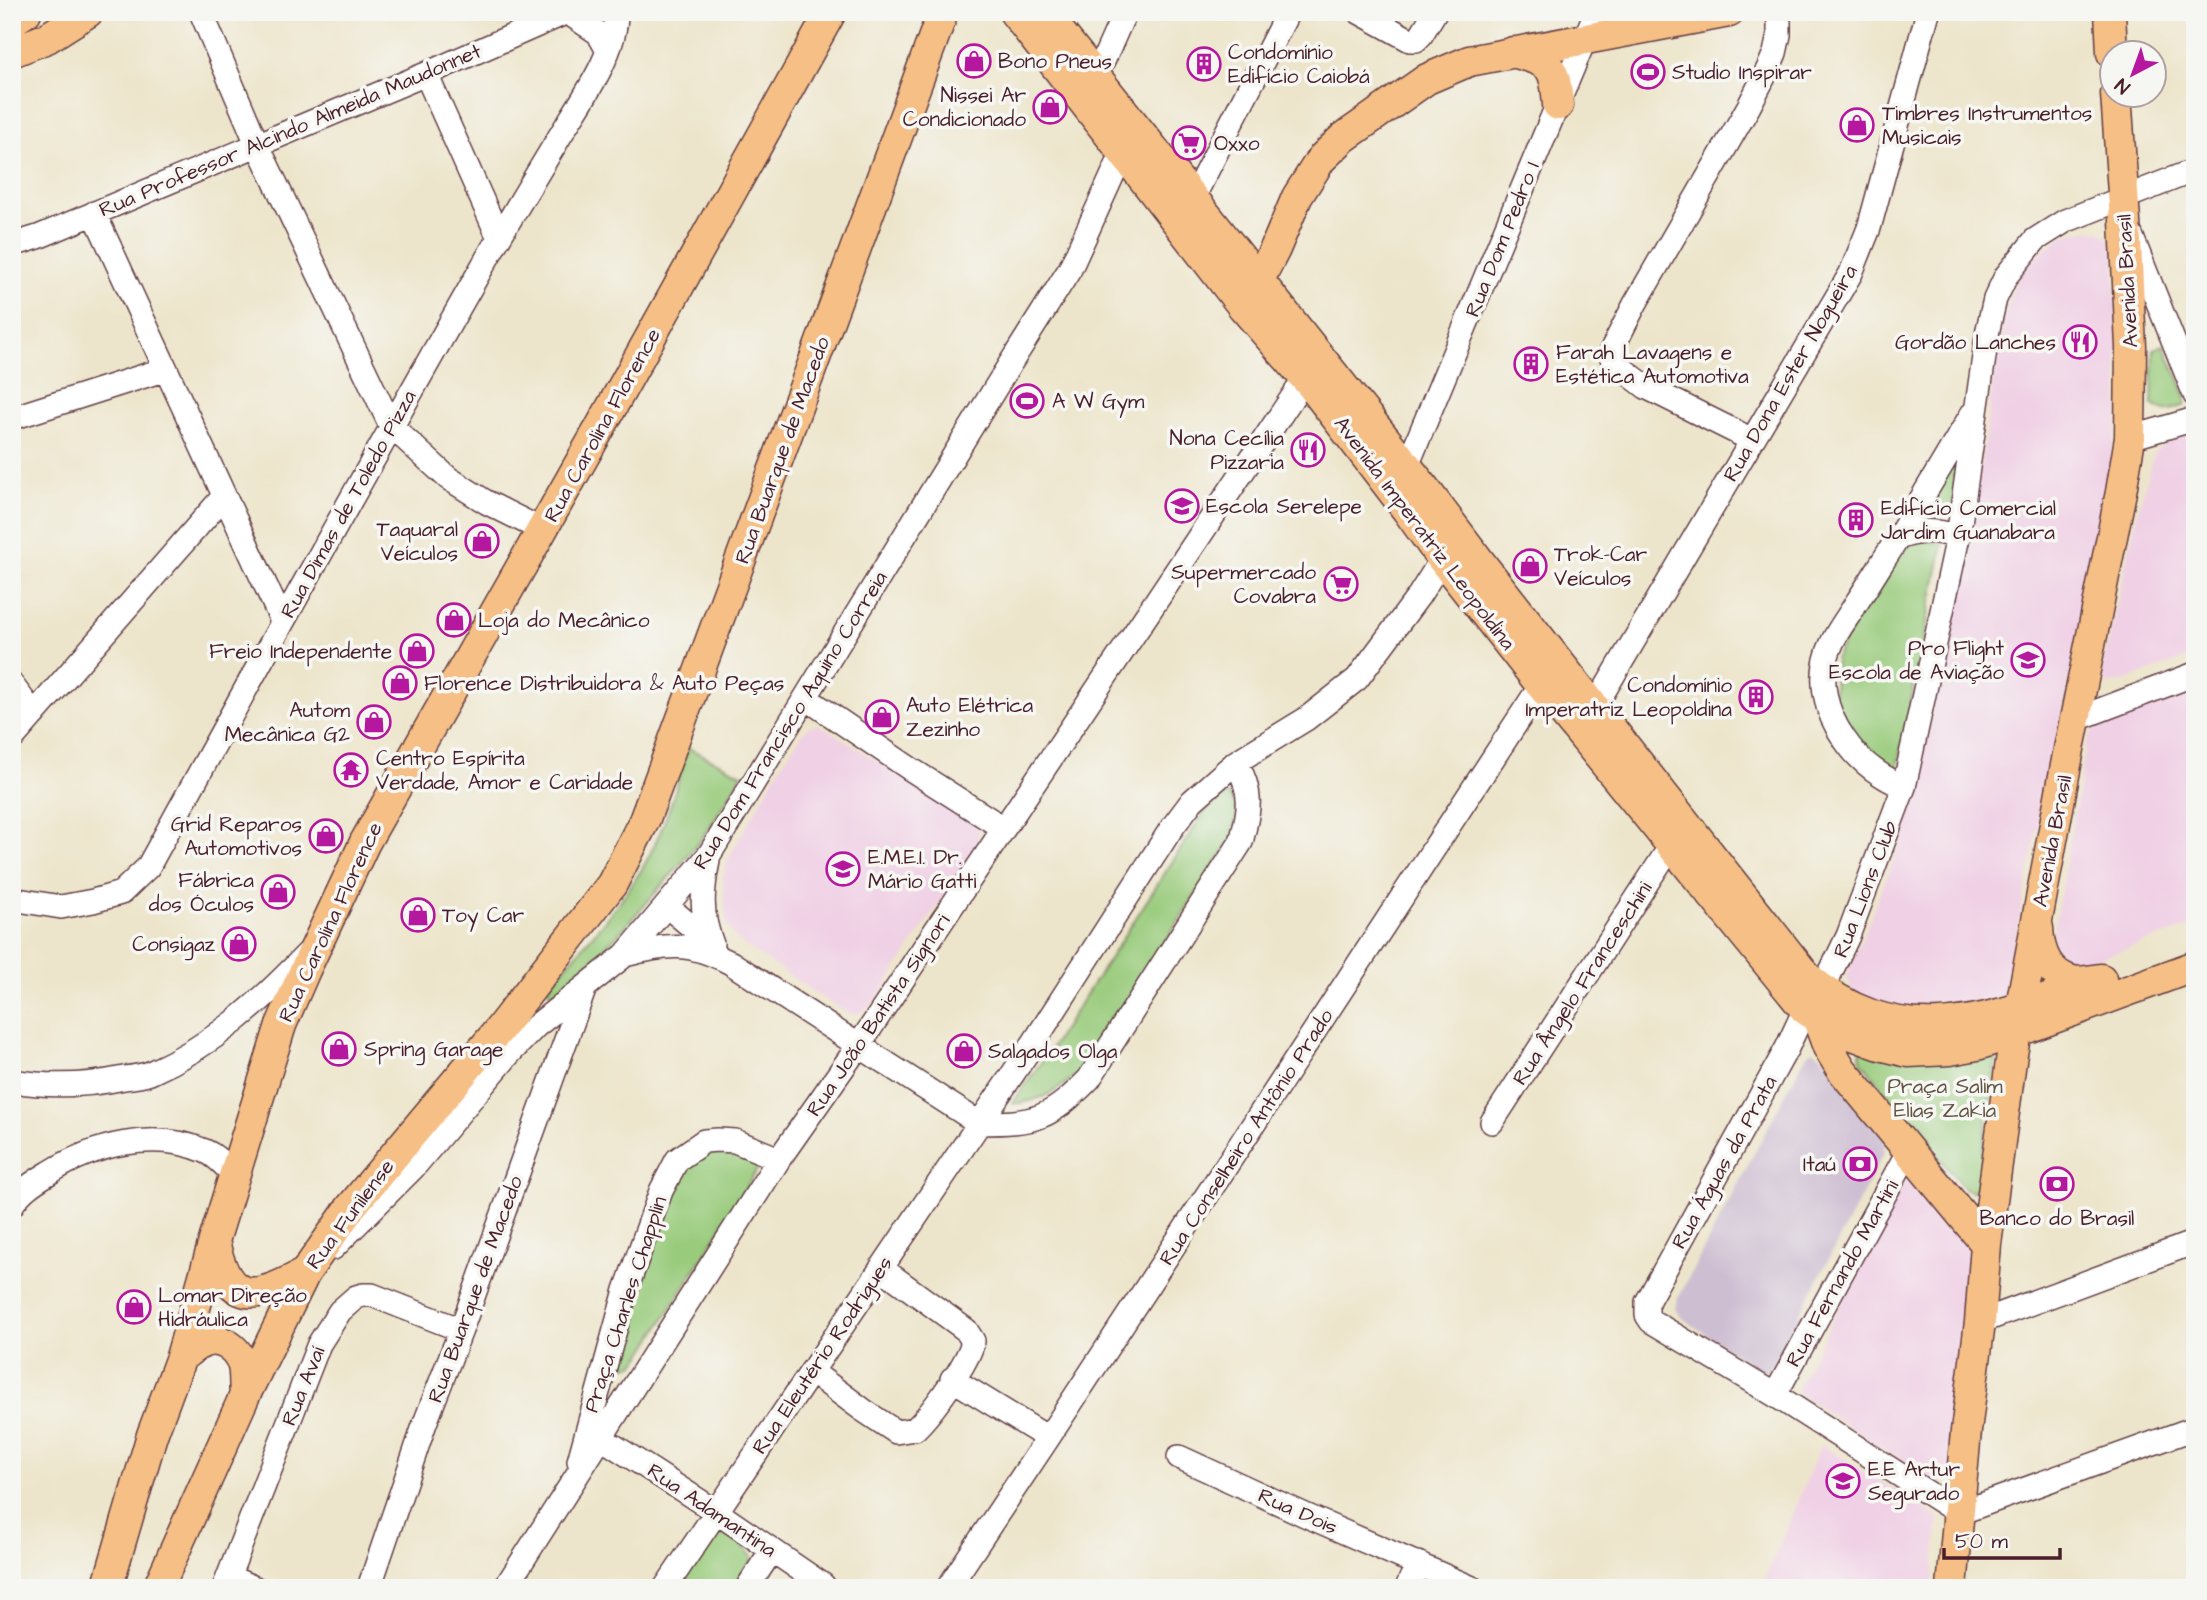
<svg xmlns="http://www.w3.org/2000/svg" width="2207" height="1600" font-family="'Architects Daughter',sans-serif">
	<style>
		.built { fill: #f0d0e5 }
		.industrial { fill: #cebed2 }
		.green { fill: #99cb7b; stroke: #727553; stroke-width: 2 }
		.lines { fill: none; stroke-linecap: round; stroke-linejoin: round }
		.minor-casing { stroke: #623d43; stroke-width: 26 }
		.major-casing { stroke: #623d43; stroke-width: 33 }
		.minor { stroke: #fff; stroke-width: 23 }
		.major { stroke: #f5bf86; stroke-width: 30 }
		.labels { text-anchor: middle; stroke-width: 7; stroke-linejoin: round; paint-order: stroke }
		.poi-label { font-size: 21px; fill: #4a1f2b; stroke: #f6f6f2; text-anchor: start }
		.street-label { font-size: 21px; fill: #4a1f2b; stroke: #f6f6f2 }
		.park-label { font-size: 21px; fill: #625343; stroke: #f6f6f2 }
	</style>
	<rect width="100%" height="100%" fill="#f6f6f2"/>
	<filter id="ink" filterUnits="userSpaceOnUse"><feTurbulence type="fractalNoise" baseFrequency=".0143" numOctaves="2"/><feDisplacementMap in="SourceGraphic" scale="14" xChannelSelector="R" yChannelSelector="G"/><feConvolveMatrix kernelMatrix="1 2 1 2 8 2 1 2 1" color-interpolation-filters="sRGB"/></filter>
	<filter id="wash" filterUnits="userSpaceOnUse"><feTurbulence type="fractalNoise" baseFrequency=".00686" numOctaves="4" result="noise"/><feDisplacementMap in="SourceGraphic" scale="28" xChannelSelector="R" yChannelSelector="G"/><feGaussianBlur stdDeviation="1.57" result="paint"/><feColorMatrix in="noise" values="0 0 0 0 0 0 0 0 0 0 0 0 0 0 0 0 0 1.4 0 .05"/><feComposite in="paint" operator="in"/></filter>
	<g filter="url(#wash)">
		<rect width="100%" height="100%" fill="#ede5cb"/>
		<!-- built -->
		<path class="built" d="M 2090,230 L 2099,231 L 2108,237 L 2114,245 L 2119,411 L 2112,457 L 2066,697 L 2035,840 L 2004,997 L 1997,1003 L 1948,1015 L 1874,1003 L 1851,989 L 1847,976 L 1899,846 L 1921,761 L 1976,496 L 1998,348 L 2010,297 L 2019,276 L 2031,261 L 2048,247 L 2062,236 L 2079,231 Z
			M 2187,434 L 2195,436 L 2195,655 L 2124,681 L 2107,685 L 2101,676 L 2138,511 L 2154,453 L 2165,444 Z
			M 2195,687 L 2195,925 L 2074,967 L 2063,966 L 2052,941 L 2087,742 L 2092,731 L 2104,723 Z
			M 816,725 L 825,728 L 968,819 L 978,827 L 979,834 L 978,843 L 876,1000 L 861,1013 L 850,1014 L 821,997 L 737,940 L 727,925 L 725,910 L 723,878 L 728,859 L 783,762 L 803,733 L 810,726 Z
			M 1911,1175 L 1970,1243 L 1970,1255 L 1950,1474 L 1945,1481 L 1936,1483 L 1798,1393 L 1798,1386 L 1904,1183 Z
			M 1821,1445 L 1939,1518 L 1932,1588 L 1761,1588 Z"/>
		<!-- industrial -->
		<path class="industrial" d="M 1812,1050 L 1821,1055 L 1886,1137 L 1884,1153 L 1773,1365 L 1767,1370 L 1761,1371 L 1682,1318 L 1675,1309 L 1678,1298 L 1803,1061 Z"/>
		<!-- green -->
		<path class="green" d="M 2164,345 L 2186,397 L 2185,405 C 2171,411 2165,413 2152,404 L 2154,349 Z
			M 1950,466 L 1957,470 L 1953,504 L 1949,514 L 1940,518 L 1926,516 L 1922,508 Z
			M 1914,539 L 1943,544 L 1897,768 L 1890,771 L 1860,743 L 1840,716 L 1834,694 L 1835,659 L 1853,624 L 1902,551 Z
			M 688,748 L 742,774 C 728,797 715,821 699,842 C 679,866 573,991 550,993 L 547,988 C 580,950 615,912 642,869 C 664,832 676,789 688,748 Z
			M 1229,795 C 1241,812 1236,824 1230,842 L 1082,1069 C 1061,1090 1042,1101 1012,1104 L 1052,1047 L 1204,813 L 1215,801 Z
			M 1862,1049 L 1997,1052 L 1978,1184 L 1972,1192 L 1964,1188 L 1861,1061 L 1860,1054 Z
			M 721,1147 L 761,1163 L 643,1353 L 634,1365 L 624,1366 L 620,1361 L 621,1348 L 675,1185 C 689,1159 694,1157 721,1147 Z
			M 717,1534 C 729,1535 746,1546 752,1557 L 750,1563 L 735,1588 L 677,1588 L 708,1540 Z"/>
	</g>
	<g filter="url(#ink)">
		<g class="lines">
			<defs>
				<path id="minor" d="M 201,12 L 257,144 L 391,426 L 448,478 L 486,502 L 542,530
					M 1359,12 L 1410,40 L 1416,40 L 1421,35 L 1435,12
					M 426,74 L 499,238
					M 1096,77 L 1125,12
					M 1193,198 L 1288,12
					M 94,213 L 282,621
					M 2131,235 L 2195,395
					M 12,245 L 38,237 L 426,74 L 567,12 L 598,33 L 608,51
					M 12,418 L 166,369
					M 2130,438 L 2195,419
					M 1752,440 L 1646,387 L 1616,364 L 1612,358 L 1611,351 L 1635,304 L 1749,106 L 1768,69 L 1775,53 L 1779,35 L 1779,22 L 1777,12
					M 1407,466 L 1596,12
					M 1898,538 L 1972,414
					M 12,685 L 34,714
					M 806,698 L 909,768 L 1003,828
					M 1594,708 L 1851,273 L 1869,228 L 1928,12
					M 2074,720 L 2195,674
					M 12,739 L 224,496
					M 1904,787 C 1881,777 1859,761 1845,740 C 1825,712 1816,676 1832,643 C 1838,629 1849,616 1857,602 C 1871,581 1884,559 1898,538 C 1921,530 1934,529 1958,537
					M 708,861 C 702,890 700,915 712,944
					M 12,899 L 61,907 L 93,901 L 121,893 L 148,867 C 260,662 373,458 489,255 C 511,217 534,179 557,141 C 578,105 617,55 616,12
					M 668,907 L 711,943
					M 625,955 C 670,943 689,942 731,963 L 979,1123 C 1035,1123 1049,1120 1089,1079 L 1241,842 C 1250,809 1253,792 1236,762
					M 1822,990 L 1848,936 L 1904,787 L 1958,537 L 1988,329 L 1995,299 L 2006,276 L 2035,240 L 2065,221 L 2195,170
					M 1805,1009 L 1787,1048 L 1647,1302 L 1647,1315 L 1651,1321 L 1775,1395 L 1959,1513 L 2195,1428
					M 12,1081 C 50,1087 87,1086 124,1078 C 133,1077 142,1076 150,1073 C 214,1045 260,1003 307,954
					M 1492,1122 L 1672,844
					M 12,1205 C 21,1190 34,1182 49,1173 C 93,1145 154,1129 205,1151 C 217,1156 225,1166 234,1175
					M 333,1248 L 414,1167 L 509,1054 L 536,1026 L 625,955 L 709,855 L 1010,364 L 1070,269 L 1129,139
					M 1980,1322 L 2195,1242
					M 812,1372 L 863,1410 L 896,1432 L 915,1429 C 931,1414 969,1362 973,1341 L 966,1330 L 881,1268
					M 952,1379 L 1048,1438
					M 1775,1395 L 1909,1150
					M 589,1430 L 715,1511 L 823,1585
					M 1179,1457 L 1305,1515 L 1472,1588
					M 579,1461 L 626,1290 L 661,1191 L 677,1160 L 704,1141 L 718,1140 L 735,1141 L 779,1159
					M 229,1577 L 255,1588
					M 224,1588 L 319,1344 L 340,1311 L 356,1297 L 363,1295 L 372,1295 L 461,1330
					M 369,1588 L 425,1423 L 461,1330 L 584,990
					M 505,1588 L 779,1159 L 859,1045 L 1306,377
					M 665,1588 L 1031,1047 L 1171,829 L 1192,801 L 1236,762 L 1306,719 L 1357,679 L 1418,597 L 1442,559
					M 747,1588 L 772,1550
					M 948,1588 L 1048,1438 L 1541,685
					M 1407,1588 L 1418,1563"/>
				<path id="major" d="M 1014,12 L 1243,307 L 1312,386 L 1407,510 L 1442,559 L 1541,685 L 1805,1009 L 1828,1026 L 1880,1045 L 1908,1052 L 1950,1050 L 1977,1045 L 2016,1032 L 2195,966
					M 1044,12 L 1422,485 L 1483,566 L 1806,976 C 1893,1051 1977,1025 2075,989
					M 2110,12 L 2112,53
					M 12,21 L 26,12
					M 12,52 L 47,38 L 88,12
					M 1513,52 C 1551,63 1555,64 1558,105
					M 1251,295 L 1275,249 L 1297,197 L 1321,159 L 1343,138 L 1427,79 L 1469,61 L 1729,12
					M 2038,928 C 2039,951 2047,975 2073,981 C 2081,983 2092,980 2101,979
					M 1817,1017 L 1828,1047 L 1842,1070 L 1986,1244
					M 214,1241 C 228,1306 254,1301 305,1273
					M 181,1357 C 187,1353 193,1347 200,1344 C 218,1334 238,1347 243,1366 C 245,1375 244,1386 245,1395
					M 107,1588 L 152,1435 L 181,1357 L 214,1241 L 281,1025 L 305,970 L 365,842 L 605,419 L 831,12
					M 158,1588 L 245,1395 L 305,1273 L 351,1207 L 498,1031 L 612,884 L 644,821 L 943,12
					M 1952,1588 L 1966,1431 L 1980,1322 L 1986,1244 L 2012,1054 L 2069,749 L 2121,492 L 2130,438 L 2131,347 L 2125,221 L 2116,94"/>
			</defs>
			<!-- minor casing -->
			<use href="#minor" class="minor-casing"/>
			<!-- major casing -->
			<use href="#major" class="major-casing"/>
			<!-- minor -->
			<use href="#minor" class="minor"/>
			<!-- major -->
			<use href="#major" class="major"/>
		</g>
	</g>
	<!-- icons -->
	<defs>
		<symbol id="shop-ring" viewBox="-11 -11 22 22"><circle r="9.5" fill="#f6f6f2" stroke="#b5179e" stroke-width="1.5"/><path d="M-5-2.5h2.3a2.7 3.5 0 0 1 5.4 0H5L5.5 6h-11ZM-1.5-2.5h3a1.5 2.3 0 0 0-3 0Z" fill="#b5179e"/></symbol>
		<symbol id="building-ring" viewBox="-11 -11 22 22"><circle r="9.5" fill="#f6f6f2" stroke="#b5179e" stroke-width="1.5"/><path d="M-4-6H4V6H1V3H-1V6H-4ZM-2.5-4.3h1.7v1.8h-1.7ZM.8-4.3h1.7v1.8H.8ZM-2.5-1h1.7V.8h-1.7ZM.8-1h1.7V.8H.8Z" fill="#b5179e"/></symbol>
		<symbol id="stadium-ring" viewBox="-11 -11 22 22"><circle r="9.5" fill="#f6f6f2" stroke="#b5179e" stroke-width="1.5"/><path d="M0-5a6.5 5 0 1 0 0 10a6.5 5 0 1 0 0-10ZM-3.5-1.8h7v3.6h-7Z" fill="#b5179e"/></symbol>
		<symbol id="supermarket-ring" viewBox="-11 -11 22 22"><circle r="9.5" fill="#f6f6f2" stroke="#b5179e" stroke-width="1.5"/><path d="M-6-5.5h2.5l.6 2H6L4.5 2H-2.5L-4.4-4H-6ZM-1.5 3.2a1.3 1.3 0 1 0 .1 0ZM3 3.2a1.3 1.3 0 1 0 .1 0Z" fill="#b5179e"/></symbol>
		<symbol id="restaurant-ring" viewBox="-11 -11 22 22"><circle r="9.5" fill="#f6f6f2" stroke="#b5179e" stroke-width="1.5"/><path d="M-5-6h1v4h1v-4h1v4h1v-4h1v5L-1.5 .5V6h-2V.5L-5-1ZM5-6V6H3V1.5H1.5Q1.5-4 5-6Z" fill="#b5179e"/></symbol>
		<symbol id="school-ring" viewBox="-11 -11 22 22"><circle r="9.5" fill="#f6f6f2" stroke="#b5179e" stroke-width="1.5"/><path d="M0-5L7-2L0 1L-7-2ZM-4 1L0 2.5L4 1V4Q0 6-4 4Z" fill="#b5179e"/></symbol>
		<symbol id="university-ring" viewBox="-11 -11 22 22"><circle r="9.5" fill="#f6f6f2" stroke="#b5179e" stroke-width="1.5"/><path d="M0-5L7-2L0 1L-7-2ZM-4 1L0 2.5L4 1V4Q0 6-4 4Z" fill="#b5179e"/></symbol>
		<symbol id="temple-ring" viewBox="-11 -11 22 22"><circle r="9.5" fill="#f6f6f2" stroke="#b5179e" stroke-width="1.5"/><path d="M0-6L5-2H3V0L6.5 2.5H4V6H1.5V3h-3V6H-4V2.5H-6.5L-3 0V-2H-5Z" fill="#b5179e"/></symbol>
		<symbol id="bank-ring" viewBox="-11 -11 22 22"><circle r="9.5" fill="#f6f6f2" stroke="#b5179e" stroke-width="1.5"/><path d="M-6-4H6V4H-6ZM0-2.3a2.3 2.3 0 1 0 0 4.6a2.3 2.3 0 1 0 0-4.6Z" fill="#b5179e"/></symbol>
	</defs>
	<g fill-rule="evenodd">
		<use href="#shop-ring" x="955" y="42" width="38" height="38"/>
		<use href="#building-ring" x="1185" y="45" width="38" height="38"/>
		<use href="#stadium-ring" x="1629" y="53" width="38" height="38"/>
		<use href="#shop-ring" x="1031" y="88" width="38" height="38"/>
		<use href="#shop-ring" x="1838" y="106" width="38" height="38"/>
		<use href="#supermarket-ring" x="1170" y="124" width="38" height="38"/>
		<use href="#restaurant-ring" x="2061" y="323" width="38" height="38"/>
		<use href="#building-ring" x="1512" y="345" width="38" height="38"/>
		<use href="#stadium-ring" x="1008" y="382" width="38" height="38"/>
		<use href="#restaurant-ring" x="1289" y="431" width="38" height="38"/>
		<use href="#school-ring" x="1163" y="487" width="38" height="38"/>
		<use href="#building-ring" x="1837" y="501" width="38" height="38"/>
		<use href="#shop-ring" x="463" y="522" width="38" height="38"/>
		<use href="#shop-ring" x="1511" y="547" width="38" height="38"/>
		<use href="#supermarket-ring" x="1322" y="565" width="38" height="38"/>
		<use href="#shop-ring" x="435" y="601" width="38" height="38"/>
		<use href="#shop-ring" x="398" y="632" width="38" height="38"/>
		<use href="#university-ring" x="2009" y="641" width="38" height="38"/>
		<use href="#shop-ring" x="381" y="664" width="38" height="38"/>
		<use href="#building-ring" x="1737" y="678" width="38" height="38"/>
		<use href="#shop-ring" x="863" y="698" width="38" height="38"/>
		<use href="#shop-ring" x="355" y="703" width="38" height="38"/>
		<use href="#temple-ring" x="332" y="751" width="38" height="38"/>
		<use href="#shop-ring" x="307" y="817" width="38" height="38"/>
		<use href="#school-ring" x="824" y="850" width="38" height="38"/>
		<use href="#shop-ring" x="259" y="873" width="38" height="38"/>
		<use href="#shop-ring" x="399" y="896" width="38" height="38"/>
		<use href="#shop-ring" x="220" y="925" width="38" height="38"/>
		<use href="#shop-ring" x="320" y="1030" width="38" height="38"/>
		<use href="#shop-ring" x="945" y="1032" width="38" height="38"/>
		<use href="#bank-ring" x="1841" y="1145" width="38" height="38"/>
		<use href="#bank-ring" x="2038" y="1165" width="38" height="38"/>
		<use href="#shop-ring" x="115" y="1288" width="38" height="38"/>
		<use href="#school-ring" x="1824" y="1462" width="38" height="38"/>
	</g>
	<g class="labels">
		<!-- poi labels -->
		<g class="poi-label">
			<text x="1228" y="59">Condomínio<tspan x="1228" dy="24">Edifício Caiobá</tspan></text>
			<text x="998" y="68">Bono Pneus</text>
			<text x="1672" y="79">Studio Inspirar</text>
			<text x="1026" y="102" text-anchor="end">Nissei Ar<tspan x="1026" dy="24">Condicionado</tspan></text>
			<text x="1882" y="120">Timbres Instrumentos<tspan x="1882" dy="24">Musicais</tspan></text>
			<text x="1214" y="150">Oxxo</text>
			<text x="2056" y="349" text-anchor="end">Gordão Lanches</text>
			<text x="1556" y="359">Farah Lavagens e<tspan x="1556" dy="24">Estética Automotiva</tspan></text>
			<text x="1052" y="408">A W Gym</text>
			<text x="1284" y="445" text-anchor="end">Nona Cecília<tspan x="1284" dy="24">Pizzaria</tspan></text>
			<text x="1206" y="513">Escola Serelepe</text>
			<text x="1881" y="515">Edifício Comercial<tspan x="1881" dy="24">Jardim Guanabara</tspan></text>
			<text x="458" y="536" text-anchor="end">Taquaral<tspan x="458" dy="24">Veículos</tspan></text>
			<text x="1554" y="561">Trok-Car<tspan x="1554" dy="24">Veículos</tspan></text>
			<text x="1316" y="579" text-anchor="end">Supermercado<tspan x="1316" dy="24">Covabra</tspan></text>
			<text x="478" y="627">Loja do Mecânico</text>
			<text x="2004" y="655" text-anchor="end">Pro Flight<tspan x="2004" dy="24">Escola de Aviação</tspan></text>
			<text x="392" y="658" text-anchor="end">Freio Independente</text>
			<text x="424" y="690">Florence Distribuidora &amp; Auto Peças</text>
			<text x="1732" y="692" text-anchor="end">Condomínio<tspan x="1732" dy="24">Imperatriz Leopoldina</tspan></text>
			<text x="906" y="712">Auto Elétrica<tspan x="906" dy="24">Zezinho</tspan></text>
			<text x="350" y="717" text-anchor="end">Autom<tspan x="350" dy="24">Mecânica G2</tspan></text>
			<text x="376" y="765">Centro Espírita<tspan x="376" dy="24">Verdade, Amor e Caridade</tspan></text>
			<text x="302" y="831" text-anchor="end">Grid Reparos<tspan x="302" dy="24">Automotivos</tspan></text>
			<text x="868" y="864">E.M.E.I. Dr.<tspan x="868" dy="24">Mário Gatti</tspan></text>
			<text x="254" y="887" text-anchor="end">Fábrica<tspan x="254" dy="24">dos Óculos</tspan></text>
			<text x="442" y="922">Toy Car</text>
			<text x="215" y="951" text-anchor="end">Consigaz</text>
			<text x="364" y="1056">Spring Garage</text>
			<text x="988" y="1058">Salgados Olga</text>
			<text x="1836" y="1171" text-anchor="end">Itaú</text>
			<text x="2057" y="1225" text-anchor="middle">Banco do Brasil</text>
			<text x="158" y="1302">Lomar Direção<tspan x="158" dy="24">Hidráulica</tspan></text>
			<text x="1868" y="1476">E.E Artur<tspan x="1868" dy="24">Segurado</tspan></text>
		</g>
		<!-- street labels -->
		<g class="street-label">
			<text transform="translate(290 130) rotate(-23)" y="7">Rua Professor Alcindo Almeida Maudonnet</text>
			<text transform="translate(1502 239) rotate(-68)" y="7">Rua Dom Pedro I</text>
			<text transform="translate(2127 281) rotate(-93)" y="7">Avenida Brasil</text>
			<text transform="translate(1790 373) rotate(-60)" y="7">Rua Dona Ester Nogueira</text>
			<text transform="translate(602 425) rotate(-61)" y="7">Rua Carolina Florence</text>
			<text transform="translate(782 450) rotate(-70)" y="7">Rua Buarque de Macedo</text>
			<text transform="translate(348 504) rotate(-61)" y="7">Rua Dimas de Toledo Pizza</text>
			<text transform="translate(1425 533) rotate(53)" y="7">Avenida Imperatriz Leopoldina</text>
			<text transform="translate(790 720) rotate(-58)" y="7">Rua Dom Francisco Aquino Correia</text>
			<text transform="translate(2052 841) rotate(-79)" y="7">Avenida Brasil</text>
			<text transform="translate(1865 889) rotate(-69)" y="7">Rua Lions Club</text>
			<text transform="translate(330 922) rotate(-65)" y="7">Rua Carolina Florence</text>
			<text transform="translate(1582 983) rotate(-57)" y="7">Rua Ângelo Franceschini</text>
			<text transform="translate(878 1015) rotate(-56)" y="7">Rua João Batista Signori</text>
			<text transform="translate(1246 1137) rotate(-57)" y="7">Rua Conselheiro Antônio Prado</text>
			<text transform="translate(1724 1162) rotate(-61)" y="7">Rua Águas da Prata</text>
			<text transform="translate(350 1214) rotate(-53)" y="7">Rua Funilense</text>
			<text transform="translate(1842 1273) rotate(-61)" y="7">Rua Fernando Martini</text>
			<text transform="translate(475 1289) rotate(-70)" y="7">Rua Buarque de Macedo</text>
			<text transform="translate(625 1304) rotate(-72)" y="7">Praça Charles Chapplin</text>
			<text transform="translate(822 1355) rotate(-56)" y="7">Rua Eleutério Rodrigues</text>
			<text transform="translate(303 1386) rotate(-68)" y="7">Rua Avaí</text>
			<text transform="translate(712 1510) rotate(34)" y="7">Rua Adamantina</text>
			<text transform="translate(1298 1511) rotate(24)" y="7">Rua Dois</text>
		</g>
		<!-- park labels -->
		<g class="park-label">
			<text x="1945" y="1093">Praça Salim<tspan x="1945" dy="24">Elias Zakia</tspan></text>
		</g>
	</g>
	<!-- margin -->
	<rect width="2207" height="1600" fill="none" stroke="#f6f6f2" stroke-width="42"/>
	<!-- north arrow -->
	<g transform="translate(2133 74) rotate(221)"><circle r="33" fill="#f6f6f2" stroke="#b1a0a2" stroke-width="2"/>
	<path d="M0-5L12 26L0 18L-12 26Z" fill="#b5179e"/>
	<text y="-10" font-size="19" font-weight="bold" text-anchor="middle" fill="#4a1f2b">N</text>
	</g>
	<!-- scale -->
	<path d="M1944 1548v10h116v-10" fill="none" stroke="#4a1f2b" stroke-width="3.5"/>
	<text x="1955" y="1548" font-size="21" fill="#4a1f2b" stroke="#f6f6f2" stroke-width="5" paint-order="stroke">50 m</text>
</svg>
